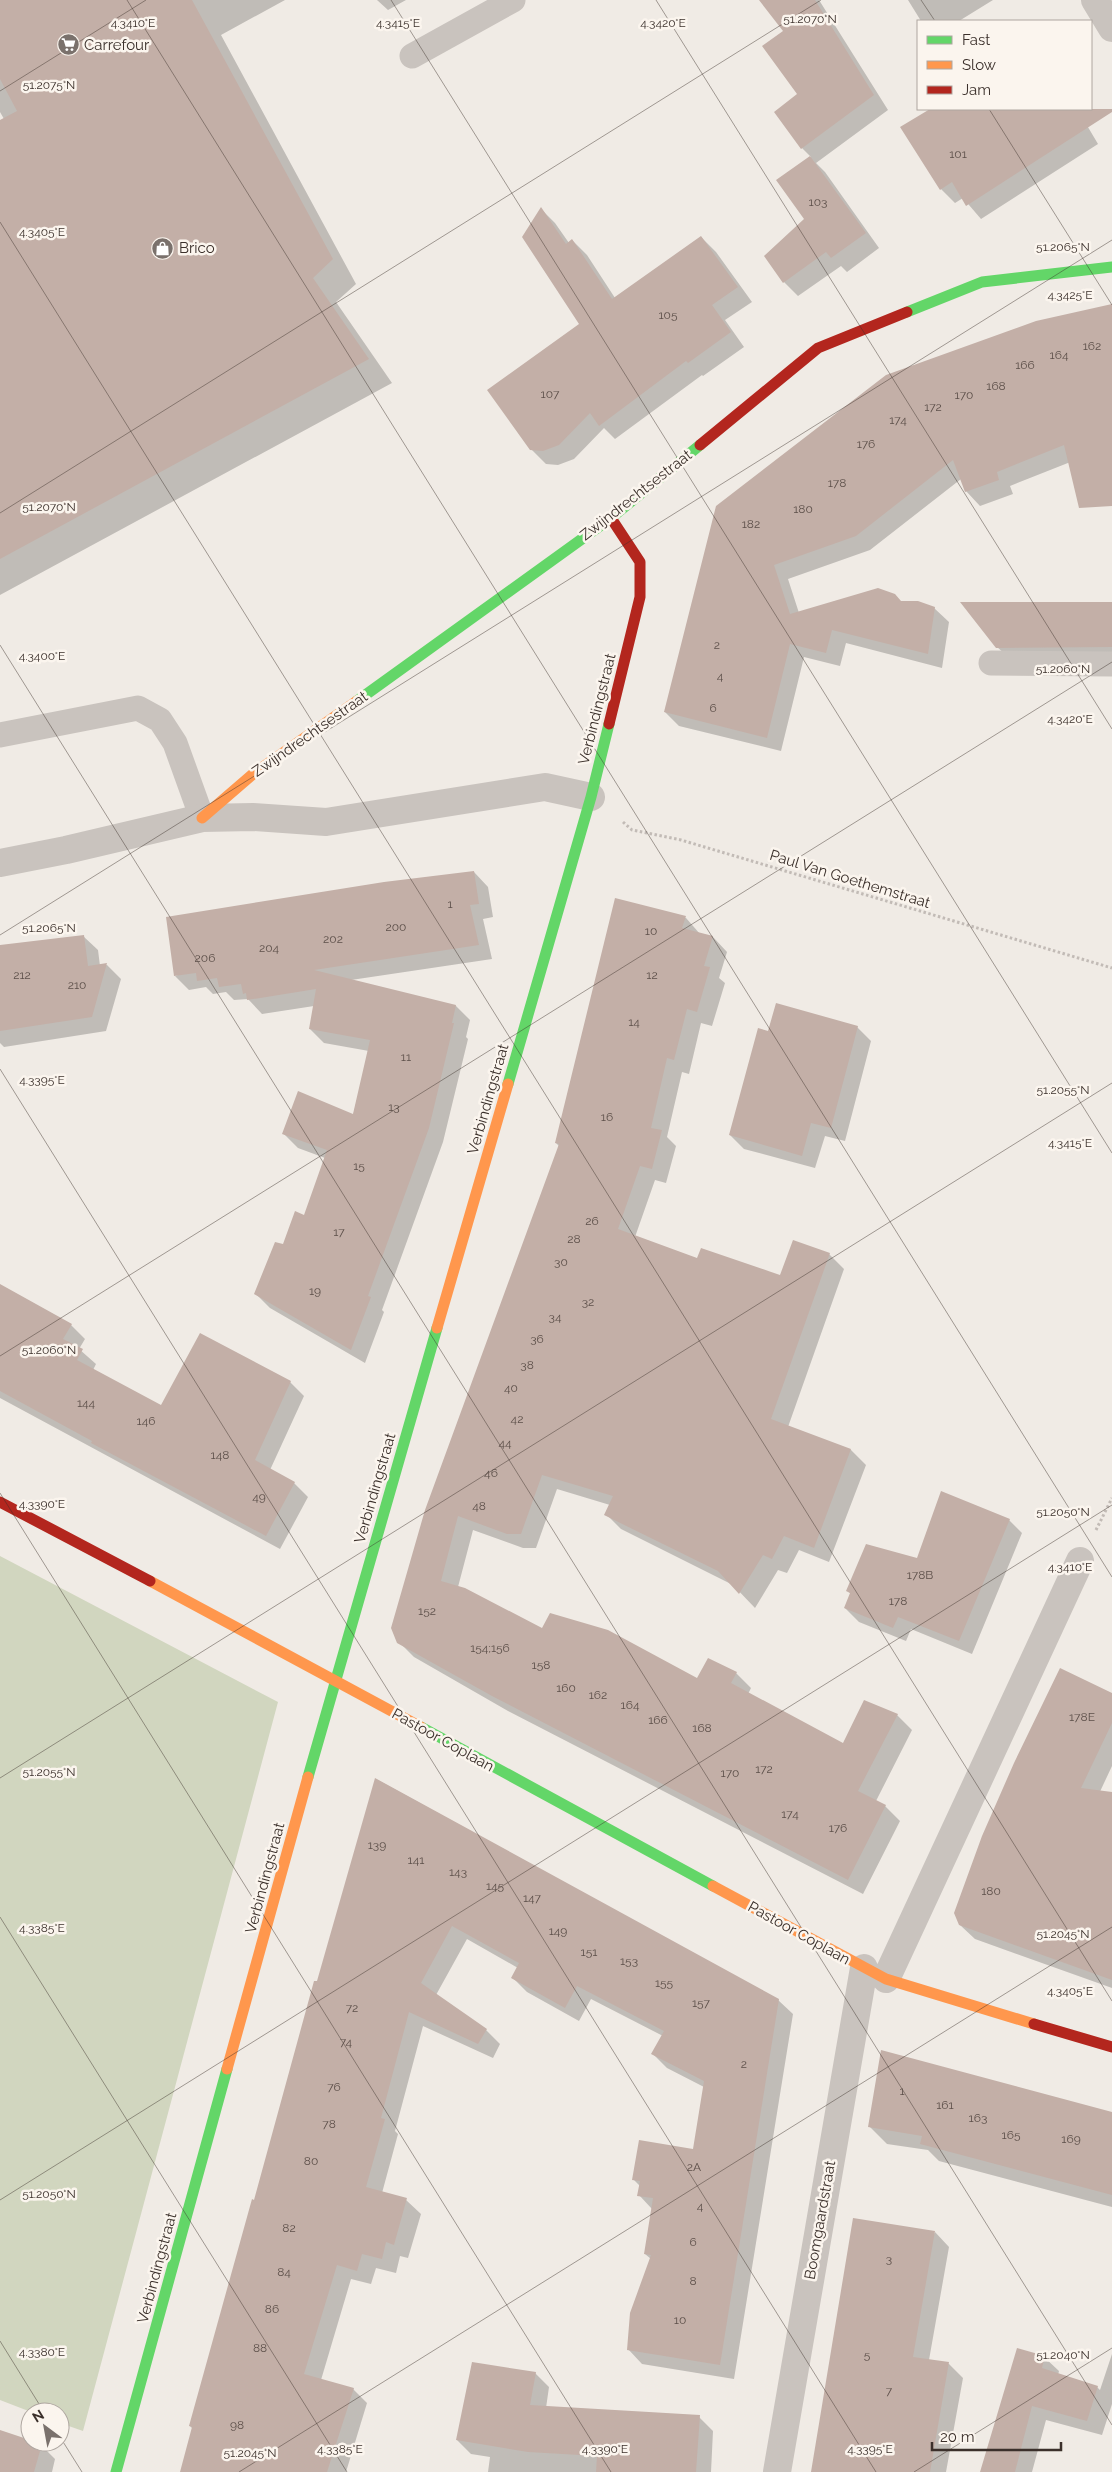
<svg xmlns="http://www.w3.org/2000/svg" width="1112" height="2472" font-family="Raleway,sans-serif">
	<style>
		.green { fill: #d1d6bf }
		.shadow { fill: #0003 }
		.building { fill: #c3afa7 }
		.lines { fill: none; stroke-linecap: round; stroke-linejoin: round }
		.path { stroke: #c2bbb6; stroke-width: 3; stroke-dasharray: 2.5 2.5; stroke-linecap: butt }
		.lane { stroke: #c9c3be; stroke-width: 25 }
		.street { stroke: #c9c3be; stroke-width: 28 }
		.fast { stroke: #63d668; stroke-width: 11 }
		.slow { stroke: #ff974d; stroke-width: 11 }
		.jam { stroke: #b3261e; stroke-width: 11 }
		.ticks { fill: none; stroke: #3b302b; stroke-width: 1; stroke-opacity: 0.45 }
		.labels { text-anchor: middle; stroke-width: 5; stroke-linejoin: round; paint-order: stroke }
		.number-label { font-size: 12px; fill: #5d504a }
		.poi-label { font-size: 15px; fill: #3b302b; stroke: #fbf5ee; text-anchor: start }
		.street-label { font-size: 15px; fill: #3b302b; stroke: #fbf5ee }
		.ticks-label { font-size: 12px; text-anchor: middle; fill: #3b302b; stroke: #fbf5ee; stroke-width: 5; stroke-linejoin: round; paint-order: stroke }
	</style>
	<rect width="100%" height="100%" fill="#f0ebe5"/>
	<!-- green -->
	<path class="green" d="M 0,1556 L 278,1702 L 83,2431 L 60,2423 L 60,2412 L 31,2412 L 0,2400 Z"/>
	<!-- shadow -->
	<path class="shadow" d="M 0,0 L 285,0 L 221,35 L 356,284 L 336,302 L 392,383 L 0,595 L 0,122 L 4,119 L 0,112 Z
		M 377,0 L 406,0 L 388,10 Z
		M 760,0 L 819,0 L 888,110 L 816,163 L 825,172 L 879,248 L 847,272 L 841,266 L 798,296 L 784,282 L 806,219 L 811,157 L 802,148 L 799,94 L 784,31 Z
		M 908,0 L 993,0 L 959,21 L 921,21 Z
		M 932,109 L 1073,109 L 1082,117 L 1098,144 L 981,219 L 963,198 L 955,203 L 941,189 L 902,127 Z
		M 541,209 L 555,223 L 569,243 L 572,240 L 587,255 L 615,298 L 701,237 L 716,252 L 752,302 L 725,320 L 744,347 L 703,376 L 702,375 L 615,439 L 604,428 L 574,459 L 558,465 L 546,464 L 531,449 L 581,324 Z
		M 1112,306 L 1112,454 L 1078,459 L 1010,486 L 1013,494 L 980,506 L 966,491 L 961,479 L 870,550 L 788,579 L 799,613 L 934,608 L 949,622 L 942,668 L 846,643 L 840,666 L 804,657 L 781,751 L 679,726 L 665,712 L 717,507 Z
		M 1112,604 L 1112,654 L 1005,654 L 997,647 Z
		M 474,872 L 488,887 L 493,917 L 483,919 L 492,959 L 351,980 L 456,1006 L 470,1020 L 466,1037 L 468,1039 L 443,1142 L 382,1310 L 384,1312 L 365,1363 L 270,1308 L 256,1294 L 284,1246 L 305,1216 L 325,1158 L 298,1148 L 284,1134 L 353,1116 L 369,1051 L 324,1043 L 310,1029 L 314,1006 L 262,1014 L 248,999 L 234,1000 L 226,992 L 213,994 L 206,987 L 189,990 L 175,976 Z
		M 616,900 L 686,918 L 700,934 L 713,937 L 727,952 L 719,978 L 725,983 L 712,1026 L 701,1023 L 689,1074 L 682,1072 L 667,1137 L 676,1146 L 666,1183 L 655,1180 L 635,1237 L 698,1259 L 781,1276 L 829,1254 L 844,1269 L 788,1427 L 851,1450 L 866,1465 L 829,1562 L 799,1550 L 787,1573 L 778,1570 L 755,1608 L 733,1585 L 621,1529 L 606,1514 L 610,1505 L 557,1489 L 536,1548 L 523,1548 L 473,1530 L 458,1587 L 543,1630 L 698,1679 L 736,1673 L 751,1688 L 748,1694 L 843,1745 L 897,1715 L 912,1730 L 876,1801 L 885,1806 L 900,1821 L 863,1894 L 508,1711 L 414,1657 L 399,1642 L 559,1146 L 556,1143 Z
		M 83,936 L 98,950 L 100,966 L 107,965 L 121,979 L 106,1031 L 4,1047 L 0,1043 L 0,946 Z
		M 857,1027 L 871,1041 L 845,1141 L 825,1136 L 815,1168 L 744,1149 L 730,1135 L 769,1032 Z
		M 0,1296 L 71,1325 L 85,1339 L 79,1349 L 96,1364 L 93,1370 L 162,1407 L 290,1382 L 304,1396 L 270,1470 L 294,1483 L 308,1497 L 280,1549 L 0,1398 Z
		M 1009,1520 L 1022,1533 L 972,1654 L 911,1629 L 906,1641 L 859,1622 L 845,1608 L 851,1594 L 848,1591 Z
		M 1112,1694 L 1112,1766 L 1097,1798 L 1112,1809 L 1112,1988 L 975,1939 L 960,1925 Z
		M 376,1779 L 778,2000 L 793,2014 L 734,2379 L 642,2364 L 628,2349 L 651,2259 L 645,2254 L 652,2209 L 639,2195 L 640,2186 L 634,2180 L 694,2150 L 704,2087 L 667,2068 L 653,2054 L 663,2036 L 591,1999 L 579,2021 L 527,1992 L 513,1978 L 518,1968 L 467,1939 L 436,1995 L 486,2030 L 500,2044 L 493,2058 L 423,2026 L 395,2131 L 398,2134 L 382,2193 L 406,2200 L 421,2214 L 408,2258 L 400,2256 L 396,2273 L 376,2268 L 371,2284 L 351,2279 L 321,2380 L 353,2389 L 367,2403 L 346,2472 L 181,2472 L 193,2429 L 190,2426 Z
		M 1112,2112 L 1112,2207 L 939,2161 L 928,2150 L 887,2144 L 869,2126 Z
		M 935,2232 L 949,2247 L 929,2360 L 949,2364 L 963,2378 L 946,2472 L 812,2472 Z
		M 1112,2354 L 1112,2404 L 1102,2435 L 1046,2420 L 1032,2472 L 981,2472 L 1044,2357 L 1059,2371 L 1058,2375 L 1097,2387 L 1100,2390 Z
		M 535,2373 L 549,2387 L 546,2408 L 699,2417 L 713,2431 L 711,2472 L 488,2472 L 490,2457 L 471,2454 L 457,2440 Z
		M 0,2431 L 41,2445 L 55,2459 L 52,2472 L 0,2472 Z"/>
	<!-- building -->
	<path class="building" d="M 0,0 L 192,0 L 333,259 L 313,278 L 369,359 L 0,559 L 0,120 L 17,111 L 0,79 Z
		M 759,0 L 815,0 L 874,95 L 801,149 L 774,112 L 797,94 L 762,46 L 783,31 Z
		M 930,109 L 1112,109 L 1112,112 L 966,206 L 952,182 L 940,190 L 900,127 Z
		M 810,156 L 866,233 L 831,258 L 826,252 L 783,283 L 764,256 L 804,219 L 776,180 Z
		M 541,207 L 566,244 L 572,239 L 612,299 L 701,236 L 738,287 L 712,305 L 731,332 L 688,363 L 686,361 L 599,426 L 590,413 L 559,445 L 543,451 L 530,450 L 487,390 L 579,324 L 522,237 Z
		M 1112,304 L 1112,506 L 1079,508 L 1064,445 L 997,472 L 999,480 L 965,492 L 953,460 L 856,536 L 774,565 L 790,614 L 878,588 L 895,594 L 901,601 L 918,601 L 935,607 L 928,654 L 832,630 L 826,653 L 790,644 L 767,738 L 664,712 L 716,506 L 886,375 L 1036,321 Z
		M 960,602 L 1112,602 L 1112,647 L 996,648 Z
		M 474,871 L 479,904 L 470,905 L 479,945 L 314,970 L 456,1005 L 452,1023 L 454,1023 L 429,1128 L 368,1296 L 371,1297 L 351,1350 L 254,1294 L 275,1242 L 283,1244 L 295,1211 L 304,1215 L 327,1150 L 282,1134 L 298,1091 L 353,1114 L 370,1040 L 309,1029 L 316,989 L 247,1000 L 246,993 L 243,994 L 241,984 L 219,987 L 217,978 L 197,981 L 196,973 L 174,976 L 166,917 L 384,882 Z
		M 615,898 L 686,916 L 682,928 L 713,936 L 704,966 L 710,967 L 697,1012 L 687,1009 L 674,1060 L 667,1058 L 651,1128 L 662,1130 L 652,1169 L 640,1166 L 618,1229 L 697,1258 L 701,1248 L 780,1275 L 793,1240 L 830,1253 L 771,1419 L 851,1449 L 814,1548 L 784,1536 L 772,1559 L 763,1555 L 739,1594 L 718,1571 L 604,1515 L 613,1496 L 542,1475 L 521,1534 L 507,1534 L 458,1516 L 441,1581 L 465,1588 L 542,1628 L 550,1613 L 608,1630 L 697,1678 L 708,1658 L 737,1672 L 731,1683 L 843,1743 L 864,1700 L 898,1714 L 858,1791 L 886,1805 L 848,1880 L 492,1696 L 397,1643 L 391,1628 L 425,1510 L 559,1144 L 555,1143 Z
		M 84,935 L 88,966 L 107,963 L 92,1017 L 0,1031 L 0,945 Z
		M 776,1003 L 858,1026 L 831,1128 L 811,1123 L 802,1156 L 729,1135 L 758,1028 L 768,1031 Z
		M 0,1284 L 72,1324 L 63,1339 L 83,1349 L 77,1360 L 161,1405 L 200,1333 L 291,1381 L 255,1460 L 295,1482 L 266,1536 L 91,1443 L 92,1441 L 0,1391 Z
		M 941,1491 L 1010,1519 L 959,1641 L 898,1617 L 893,1628 L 844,1608 L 850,1593 L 846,1591 L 866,1544 L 917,1558 Z
		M 1060,1668 L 1112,1693 L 1112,1723 L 1081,1788 L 1112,1792 L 1112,1980 L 959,1925 L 954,1913 L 982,1836 L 1014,1763 Z
		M 375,1778 L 779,1999 L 720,2365 L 627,2350 L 630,2313 L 651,2255 L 644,2254 L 653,2198 L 637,2196 L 640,2181 L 632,2180 L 639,2140 L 693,2149 L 704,2081 L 651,2054 L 664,2031 L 577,1986 L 565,2008 L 511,1978 L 519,1963 L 452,1926 L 421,1983 L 487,2029 L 478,2044 L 409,2012 L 381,2118 L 385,2119 L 366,2187 L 407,2198 L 394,2245 L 386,2242 L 382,2259 L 362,2254 L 357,2271 L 337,2265 L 304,2374 L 354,2388 L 327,2472 L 180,2472 L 192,2427 L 189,2426 L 252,2199 L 254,2200 L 314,1981 L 317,1981 Z
		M 881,2050 L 1112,2112 L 1112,2195 L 920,2144 L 922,2136 L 868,2127 Z
		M 853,2218 L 935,2231 L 913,2357 L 949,2362 L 930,2472 L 811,2472 Z
		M 1017,2348 L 1045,2356 L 1042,2368 L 1098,2386 L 1087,2421 L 1032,2406 L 1015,2472 L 980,2472 Z
		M 472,2362 L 536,2372 L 530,2405 L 700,2415 L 696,2472 L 596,2472 L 597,2456 L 528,2452 L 456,2440 Z
		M 0,2430 L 30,2440 L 30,2442 L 42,2444 L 34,2472 L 0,2472 Z"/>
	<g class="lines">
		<!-- path -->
		<path class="path" d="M 623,822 L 632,830 L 681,840 L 1112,968
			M 1096,1530 L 1112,1498"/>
		<!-- lane -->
		<path class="lane" d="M 412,56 L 513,0
			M 991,663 L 1112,664
			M 0,735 L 138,708 L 160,720 L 175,743 L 202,818"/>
		<!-- street -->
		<path class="street" d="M 1095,0 L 1112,28
			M 0,863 L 66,850 L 202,818 L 253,817 L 326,822 L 545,787 L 591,797
			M 886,1979 L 1080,1561
			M 777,2472 L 864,1968"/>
		<!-- fast -->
		<path class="fast" d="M 907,312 L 982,282 L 1112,267
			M 357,701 L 611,518 L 700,445
			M 508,1084 L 591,797 L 609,724
			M 421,1727 L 713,1886
			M 308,1777 L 437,1328
			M 116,2472 L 227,2069"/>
		<!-- slow -->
		<path class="slow" d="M 202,818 L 253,774 L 357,701
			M 437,1328 L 508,1084
			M 150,1581 L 421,1727
			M 713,1886 L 886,1979 L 1034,2024
			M 227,2069 L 308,1777"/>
		<!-- jam -->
		<path class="jam" d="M 700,445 L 818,348 L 907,312
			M 609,724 L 640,597 L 640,562 L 611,518
			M 0,1502 L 150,1581
			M 1034,2024 L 1112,2047"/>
	</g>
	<!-- ticks -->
	<path class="ticks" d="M 127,0 L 1112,1577M 391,0 L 1112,1153M 656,0 L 1112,729M 921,0 L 935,21M 0,91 L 146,0M 989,109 L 1112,305M 0,222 L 1112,2001M 0,513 L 821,0M 0,645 L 1112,2425M 0,935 L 1112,240M 0,1069 L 876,2472M 0,1356 L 1112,662M 0,1493 L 611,2472M 0,1778 L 1112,1083M 0,1917 L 347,2472M 0,2200 L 1112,1505M 0,2341 L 44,2412M 60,2437 L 82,2472M 239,2472 L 1112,1927M 914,2472 L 1112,2348"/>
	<!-- icons -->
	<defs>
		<symbol id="supermarket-disc" viewBox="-11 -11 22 22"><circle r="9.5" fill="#7a716c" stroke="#fbf5ee"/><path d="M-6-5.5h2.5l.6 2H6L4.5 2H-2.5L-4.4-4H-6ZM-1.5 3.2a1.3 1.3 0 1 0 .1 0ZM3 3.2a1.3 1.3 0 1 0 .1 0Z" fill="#fff"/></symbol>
		<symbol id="shop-disc" viewBox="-11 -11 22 22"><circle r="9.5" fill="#7a716c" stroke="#fbf5ee"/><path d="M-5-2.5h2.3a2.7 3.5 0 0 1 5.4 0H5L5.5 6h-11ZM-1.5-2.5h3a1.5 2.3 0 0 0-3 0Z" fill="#fff"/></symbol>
	</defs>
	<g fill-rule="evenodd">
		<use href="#supermarket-disc" x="56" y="32" width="25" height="25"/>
		<use href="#shop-disc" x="150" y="236" width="25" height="25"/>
	</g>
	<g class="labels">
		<!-- number labels -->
		<g class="number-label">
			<text x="958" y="158">101</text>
			<text x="818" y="206">103</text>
			<text x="668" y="319">105</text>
			<text x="1092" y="350">162</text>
			<text x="1059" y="359">164</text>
			<text x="1025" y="369">166</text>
			<text x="996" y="390">168</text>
			<text x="550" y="398">107</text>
			<text x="964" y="399">170</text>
			<text x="933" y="411">172</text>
			<text x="898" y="424">174</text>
			<text x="866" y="448">176</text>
			<text x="837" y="487">178</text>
			<text x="803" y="513">180</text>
			<text x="751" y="528">182</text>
			<text x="717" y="649">2</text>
			<text x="720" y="680">4</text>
			<text x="713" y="712">6</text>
			<text x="450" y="908">1</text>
			<text x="396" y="931">200</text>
			<text x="651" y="935">10</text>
			<text x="333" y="943">202</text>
			<text x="269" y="952">204</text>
			<text x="205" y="962">206</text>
			<text x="22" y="979">212</text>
			<text x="652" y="979">12</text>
			<text x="77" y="989">210</text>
			<text x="634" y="1026">14</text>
			<text x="406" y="1061">11</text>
			<text x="394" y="1111">13</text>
			<text x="607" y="1121">16</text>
			<text x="359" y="1170">15</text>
			<text x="592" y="1225">26</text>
			<text x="339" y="1236">17</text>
			<text x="574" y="1243">28</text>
			<text x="561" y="1266">30</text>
			<text x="315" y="1295">19</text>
			<text x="588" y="1306">32</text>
			<text x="555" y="1321">34</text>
			<text x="537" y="1343">36</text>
			<text x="527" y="1369">38</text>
			<text x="511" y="1392">40</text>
			<text x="86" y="1407">144</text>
			<text x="517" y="1423">42</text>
			<text x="146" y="1425">146</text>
			<text x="505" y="1447">44</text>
			<text x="220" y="1459">148</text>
			<text x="491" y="1477">46</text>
			<text x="259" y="1501">49</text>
			<text x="479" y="1510">48</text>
			<text x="920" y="1579">178B</text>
			<text x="898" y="1605">178</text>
			<text x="427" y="1615">152</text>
			<text x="490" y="1652">154;156</text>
			<text x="541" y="1669">158</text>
			<text x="566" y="1692">160</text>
			<text x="598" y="1699">162</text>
			<text x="630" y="1709">164</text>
			<text x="1082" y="1721">178E</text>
			<text x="658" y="1724">166</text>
			<text x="702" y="1732">168</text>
			<text x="764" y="1773">172</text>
			<text x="730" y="1777">170</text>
			<text x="790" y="1818">174</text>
			<text x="838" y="1832">176</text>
			<text x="377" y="1849">139</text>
			<text x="416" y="1864">141</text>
			<text x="458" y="1876">143</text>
			<text x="495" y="1890">145</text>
			<text x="991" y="1895">180</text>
			<text x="532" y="1902">147</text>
			<text x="558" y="1935">149</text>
			<text x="589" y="1956">151</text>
			<text x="629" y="1965">153</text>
			<text x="664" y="1987">155</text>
			<text x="701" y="2007">157</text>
			<text x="352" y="2012">72</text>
			<text x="346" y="2046">74</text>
			<text x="744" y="2068">2</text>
			<text x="334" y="2091">76</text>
			<text x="902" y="2095">1</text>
			<text x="945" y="2109">161</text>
			<text x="978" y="2122">163</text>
			<text x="329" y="2128">78</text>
			<text x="1011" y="2139">165</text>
			<text x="1071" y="2143">169</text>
			<text x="311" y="2165">80</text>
			<text x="694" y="2171">2A</text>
			<text x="700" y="2210">4</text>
			<text x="289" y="2232">82</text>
			<text x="693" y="2246">6</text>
			<text x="889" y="2263">3</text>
			<text x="284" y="2276">84</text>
			<text x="693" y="2285">8</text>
			<text x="272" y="2313">86</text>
			<text x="680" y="2324">10</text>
			<text x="260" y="2352">88</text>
			<text x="867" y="2359">5</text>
			<text x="889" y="2395">7</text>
			<text x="237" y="2429">98</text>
		</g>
		<!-- poi labels -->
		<g class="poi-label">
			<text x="84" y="50">Carrefour</text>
			<text x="179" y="253">Brico</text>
		</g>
		<!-- street labels -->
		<g class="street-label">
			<text transform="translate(636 495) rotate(-38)" y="5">Zwijndrechtsestraat</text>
			<text transform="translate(597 709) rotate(-76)" y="5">Verbindingstraat</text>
			<text transform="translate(310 734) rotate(-35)" y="5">Zwijndrechtsestraat</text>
			<text transform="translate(850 879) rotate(17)" y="5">Paul Van Goethemstraat</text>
			<text transform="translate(488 1099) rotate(-74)" y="5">Verbindingstraat</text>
			<text transform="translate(375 1488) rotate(-74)" y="5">Verbindingstraat</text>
			<text transform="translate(443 1740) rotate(29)" y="5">Pastoor Coplaan</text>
			<text transform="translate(265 1878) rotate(-75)" y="5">Verbindingstraat</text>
			<text transform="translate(799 1933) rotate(29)" y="5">Pastoor Coplaan</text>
			<text transform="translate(820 2220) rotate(-80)" y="5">Boomgaardstraat</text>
			<text transform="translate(157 2268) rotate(-75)" y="5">Verbindingstraat</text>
		</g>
	</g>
	<g class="ticks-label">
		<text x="810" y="23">51.2070°N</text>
		<text x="133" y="27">4.3410°E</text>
		<text x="398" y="27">4.3415°E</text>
		<text x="663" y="27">4.3420°E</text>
		<text x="49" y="89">51.2075°N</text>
		<text x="42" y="236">4.3405°E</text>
		<text x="1063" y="251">51.2065°N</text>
		<text x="1070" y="299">4.3425°E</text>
		<text x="49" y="511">51.2070°N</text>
		<text x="42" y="660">4.3400°E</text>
		<text x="1063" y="673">51.2060°N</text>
		<text x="1070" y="723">4.3420°E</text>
		<text x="49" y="932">51.2065°N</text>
		<text x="42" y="1084">4.3395°E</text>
		<text x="1063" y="1094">51.2055°N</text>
		<text x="1070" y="1147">4.3415°E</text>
		<text x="49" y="1354">51.2060°N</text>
		<text x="42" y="1508">4.3390°E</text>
		<text x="1063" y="1516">51.2050°N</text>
		<text x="1070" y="1571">4.3410°E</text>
		<text x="49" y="1776">51.2055°N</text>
		<text x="42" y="1932">4.3385°E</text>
		<text x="1063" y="1938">51.2045°N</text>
		<text x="1070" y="1995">4.3405°E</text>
		<text x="49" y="2198">51.2050°N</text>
		<text x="42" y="2356">4.3380°E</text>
		<text x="1063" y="2359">51.2040°N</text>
		<text x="340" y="2453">4.3385°E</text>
		<text x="605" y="2453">4.3390°E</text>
		<text x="870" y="2453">4.3395°E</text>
		<text x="250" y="2457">51.2045°N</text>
	</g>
	<!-- legend -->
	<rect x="917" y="20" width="175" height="90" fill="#fbf5ee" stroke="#aea6a0"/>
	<rect x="927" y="36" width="25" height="8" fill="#63d668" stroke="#aea6a0"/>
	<text x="962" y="45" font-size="15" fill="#3b302b">Fast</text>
	<rect x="927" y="61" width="25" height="8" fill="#ff974d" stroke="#aea6a0"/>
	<text x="962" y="70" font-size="15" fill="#3b302b">Slow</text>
	<rect x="927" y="86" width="25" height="8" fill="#b3261e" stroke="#aea6a0"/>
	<text x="962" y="95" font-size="15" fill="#3b302b">Jam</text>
	<!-- north arrow -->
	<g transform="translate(45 2427) rotate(328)"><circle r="24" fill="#fbf5ee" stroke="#aea6a0"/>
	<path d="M0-4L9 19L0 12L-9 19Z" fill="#7a716c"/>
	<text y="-8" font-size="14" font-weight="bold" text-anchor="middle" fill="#3b302b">N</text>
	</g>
	<!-- scale -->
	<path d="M932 2442v8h129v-8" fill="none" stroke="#3b302b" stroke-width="2.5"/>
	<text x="940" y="2442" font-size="15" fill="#3b302b" stroke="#fbf5ee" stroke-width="4" paint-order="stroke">20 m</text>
</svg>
